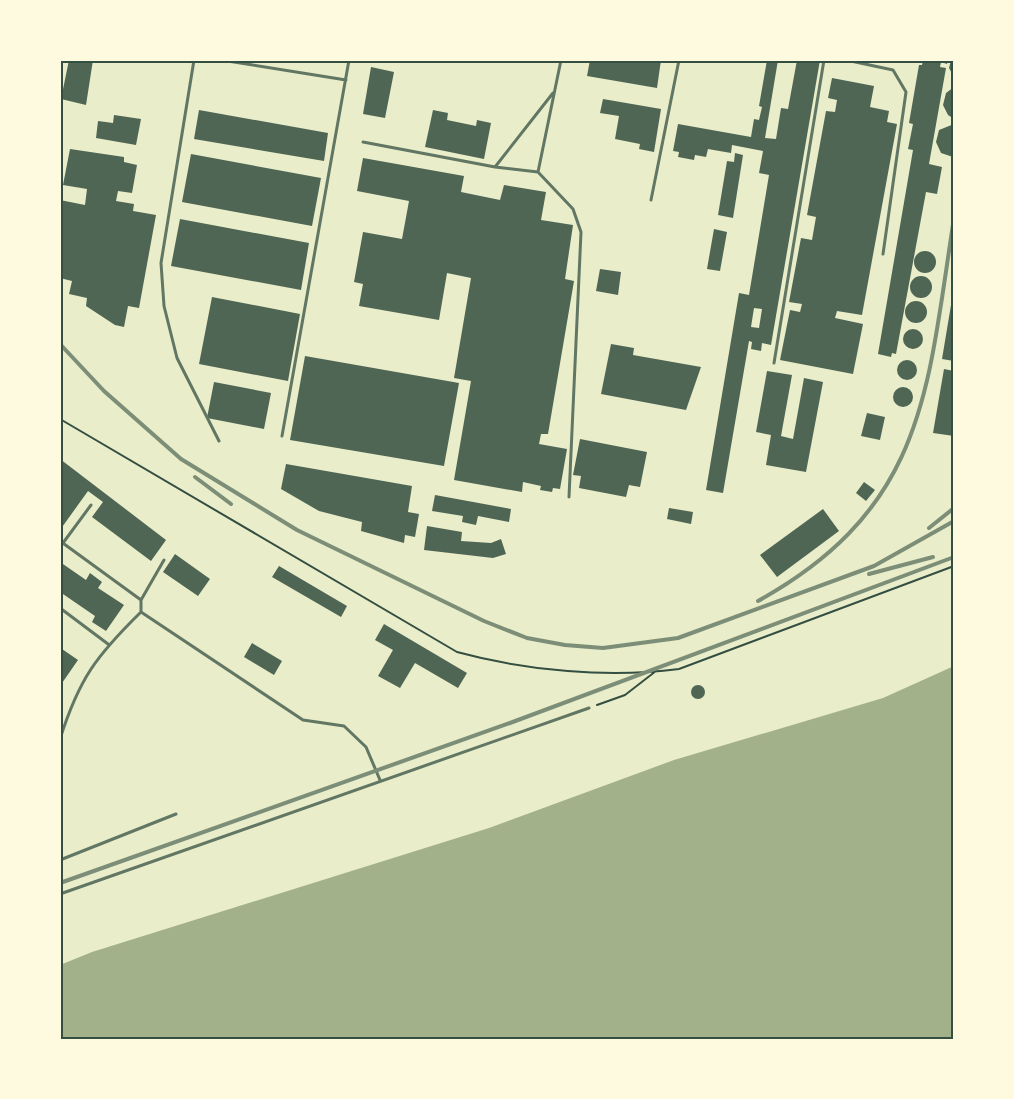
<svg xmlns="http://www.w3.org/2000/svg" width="1014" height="1099" font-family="Manrope,sans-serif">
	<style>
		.water { fill: #a3b18a }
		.building { fill: #4f6655; fill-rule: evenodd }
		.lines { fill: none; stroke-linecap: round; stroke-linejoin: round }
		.path { stroke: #344e41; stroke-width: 2 }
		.service { stroke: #617663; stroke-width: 3 }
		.rail { stroke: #7c8e77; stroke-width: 4 }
		.neatline { fill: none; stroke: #344e41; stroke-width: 2 }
	</style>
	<rect width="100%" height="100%" fill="#e9edc9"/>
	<!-- water -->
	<path class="water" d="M 954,666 L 954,1039 L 60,1039 L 60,965 L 92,952 L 489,828 L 674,760 L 883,698 Z"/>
	<!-- building -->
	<path class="building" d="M 69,60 L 93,60 L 86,105 L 61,99 Z
		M 590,60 L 661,60 L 657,88 L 587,76 Z
		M 767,60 L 778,60 L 765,138 L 776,139 L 781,108 L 788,109 L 797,60 L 820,60 L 771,345 L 762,343 L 761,351 L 751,349 L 752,342 L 749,341 L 723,493 L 706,490 L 739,293 L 749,295 L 769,175 L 759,173 L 763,151 L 732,145 L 731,153 L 708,149 L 706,157 L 695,155 L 694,160 L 678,157 L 679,152 L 673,151 L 678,124 L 751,137 L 754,119 L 759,120 L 762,107 L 759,106 ZM 754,308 L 762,309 L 759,328 L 751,327 Z
		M 923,60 L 948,60 L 947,64 L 941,62 L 940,67 L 946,68 L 929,164 L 942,167 L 937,194 L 926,192 L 896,354 L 892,353 L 891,357 L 878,354 L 913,150 L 908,149 L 913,124 L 909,123 L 919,65 L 922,65 Z
		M 951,60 L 954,60 L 954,77 L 949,68 Z
		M 371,67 L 394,72 L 385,118 L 363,114 Z
		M 832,78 L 874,86 L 870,107 L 889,111 L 887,122 L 897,124 L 862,315 L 837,311 L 835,318 L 863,324 L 853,374 L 780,360 L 790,310 L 800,312 L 802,304 L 789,302 L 801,238 L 812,240 L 816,217 L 807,215 L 826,111 L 835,112 L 837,100 L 828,98 Z
		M 954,87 L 954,119 L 948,115 L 943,105 L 946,93 Z
		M 603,99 L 661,109 L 654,152 L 639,149 L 640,144 L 615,139 L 619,116 L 600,113 Z
		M 199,110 L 328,133 L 324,161 L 194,139 Z
		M 433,110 L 448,113 L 447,120 L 476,126 L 477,120 L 491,123 L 484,159 L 425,147 Z
		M 114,115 L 141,119 L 136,145 L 96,138 L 98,121 L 113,123 Z
		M 954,124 L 954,157 L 953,157 L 941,153 L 936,142 L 939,130 Z
		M 70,149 L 124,157 L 124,162 L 137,165 L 132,193 L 118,191 L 116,201 L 134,204 L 133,211 L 156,215 L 139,308 L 128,306 L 124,327 L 115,325 L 86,306 L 87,298 L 69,294 L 72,281 L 60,278 L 60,200 L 85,205 L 87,189 L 63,185 Z
		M 735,153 L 743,155 L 733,218 L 718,215 L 727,161 L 734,162 Z
		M 191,154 L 321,178 L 312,226 L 182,202 Z
		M 363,158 L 464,176 L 461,192 L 500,200 L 504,185 L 546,192 L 541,220 L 573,225 L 565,279 L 574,281 L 548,434 L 541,434 L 539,444 L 567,449 L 560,489 L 553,488 L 552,492 L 540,490 L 541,486 L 523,482 L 522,492 L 454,480 L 471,381 L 454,378 L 471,278 L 447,273 L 439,320 L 359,306 L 363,284 L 354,282 L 363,232 L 402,239 L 409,201 L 357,191 Z
		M 180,219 L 309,243 L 301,290 L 171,266 Z
		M 714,229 L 727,232 L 720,271 L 707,269 Z
		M914 262a11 11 0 1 1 22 0a11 11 0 1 1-22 0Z
		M 600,269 L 621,272 L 618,295 L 596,291 Z
		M910 287a11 11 0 1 1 22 0a11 11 0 1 1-22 0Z
		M 212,297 L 300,314 L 288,381 L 199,364 Z
		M 952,299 L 954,299 L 954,361 L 942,359 Z
		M905 312a11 11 0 1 1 22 0a11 11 0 1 1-22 0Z
		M903 339a10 10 0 1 1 20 0a10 10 0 1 1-20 0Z
		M 611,344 L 634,348 L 633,355 L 701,367 L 686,410 L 601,394 Z
		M 305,356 L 459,383 L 444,466 L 290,440 Z
		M897 370a10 10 0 1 1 20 0a10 10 0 1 1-20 0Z
		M 944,369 L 954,371 L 954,436 L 933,433 Z
		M 767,371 L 792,375 L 781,436 L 793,439 L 804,378 L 823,382 L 806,472 L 766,465 L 771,435 L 756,432 Z
		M 214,382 L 271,393 L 264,429 L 207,418 Z
		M893 397a10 10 0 1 1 20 0a10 10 0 1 1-20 0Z
		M 867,413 L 885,417 L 880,440 L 861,436 Z
		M 580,439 L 647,452 L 640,487 L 629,485 L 626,497 L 579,488 L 581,476 L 573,475 Z
		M 60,459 L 166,540 L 151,561 L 92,517 L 103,502 L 88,491 L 60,530 Z
		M 286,464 L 412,486 L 408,512 L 419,514 L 415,537 L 405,535 L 404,543 L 361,531 L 362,522 L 319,511 L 281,489 Z
		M 864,482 L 875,490 L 866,501 L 856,493 Z
		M 435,495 L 511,509 L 509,522 L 478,516 L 476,525 L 462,522 L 463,516 L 432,511 Z
		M 669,508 L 693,512 L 691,524 L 667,519 Z
		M 823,509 L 839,531 L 777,577 L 760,555 Z
		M 427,526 L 462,532 L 461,541 L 491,543 L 501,539 L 506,554 L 493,558 L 424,550 Z
		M 175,554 L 210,579 L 198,596 L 163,572 Z
		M 60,562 L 86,580 L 90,573 L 102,582 L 98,588 L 124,605 L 106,631 L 92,622 L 95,616 L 60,592 Z
		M 279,566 L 347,606 L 341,617 L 272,577 Z
		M 384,624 L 467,673 L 458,688 L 415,663 L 400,688 L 378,676 L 393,650 L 375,640 Z
		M 252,643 L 282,661 L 274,675 L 244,657 Z
		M 62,649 L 78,660 L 60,686 L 60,652 Z
		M691 692a7 7 0 1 1 14 0a7 7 0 1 1-14 0Z"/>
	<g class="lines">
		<!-- path -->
		<path class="path" d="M 60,419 L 457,652 C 527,671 608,678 679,669 L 954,566
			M 597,705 L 625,695 L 656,671"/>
		<!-- service -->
		<path class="service" d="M 194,60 L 161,263 L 164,306 L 177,358 L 219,441
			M 221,60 L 346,80
			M 846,60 L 893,70 L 906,92 L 883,254
			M 363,142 L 495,167 L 538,172 L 561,60
			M 495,167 L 553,93
			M 538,172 L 573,209 L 581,232 L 569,497
			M 651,200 L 679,60
			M 774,363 L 824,60
			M 282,436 L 349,60
			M 60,541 L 141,600 L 141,612 C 96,656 79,679 60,739
			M 63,543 L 91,505
			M 141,600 L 164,560
			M 60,608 L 108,644
			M 141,612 L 303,720 L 344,726 L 366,747 L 380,780
			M 60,860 L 176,814
			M 60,894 L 589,708"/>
		<!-- rail -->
		<path class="rail" d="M 60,344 L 104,391 L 181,459 L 297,530 L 484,621 L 527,638 L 565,645 L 603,648 L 678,638 L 874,566 L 954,521
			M 195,477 L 231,504
			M 929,528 L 954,508
			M 869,574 L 933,557
			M 758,601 C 927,507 927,390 954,218
			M 60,883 L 510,723 L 954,557"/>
	</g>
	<!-- border -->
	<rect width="1014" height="1099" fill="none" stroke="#fefae0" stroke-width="123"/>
	<rect x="62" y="62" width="890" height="976" class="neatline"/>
</svg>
